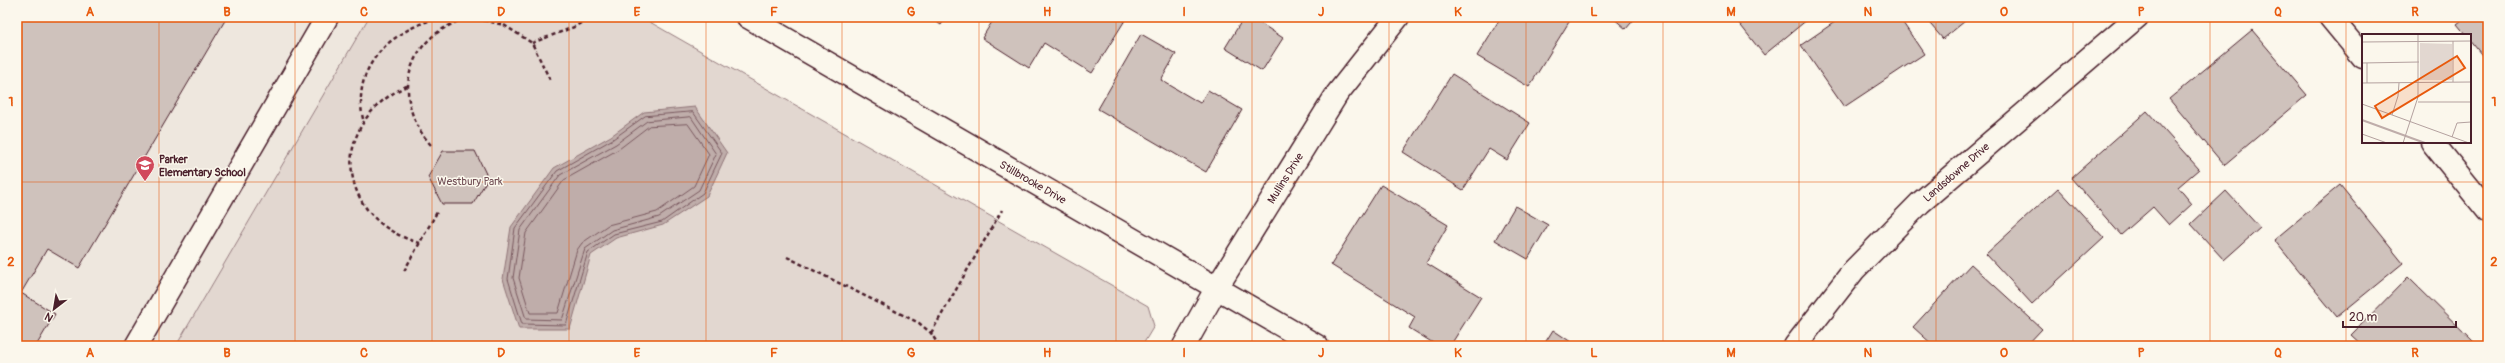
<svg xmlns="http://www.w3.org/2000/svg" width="2505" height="363" font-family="Pangolin,sans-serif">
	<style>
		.built { fill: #eee7de }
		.green { fill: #e2d7d0; stroke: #967b7e }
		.water { fill: #bfadaa; stroke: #907477 }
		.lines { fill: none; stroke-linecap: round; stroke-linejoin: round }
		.shore { stroke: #79585e; stroke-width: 1 }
		.building { fill: #cfc2bc; stroke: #4a1f2b }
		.minor-casing { stroke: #4a1f2b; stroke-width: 25 }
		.path { stroke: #4a1f2b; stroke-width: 2.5; stroke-dasharray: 4 3; stroke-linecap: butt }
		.minor { stroke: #fbf7ec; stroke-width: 22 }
		.grid { fill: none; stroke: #e8590c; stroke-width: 1; stroke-opacity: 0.55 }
		.labels { text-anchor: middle; stroke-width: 3; stroke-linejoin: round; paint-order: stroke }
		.poi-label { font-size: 11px; font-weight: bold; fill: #4a1f2b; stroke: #fbf7ec; text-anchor: start }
		.street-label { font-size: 11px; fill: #4a1f2b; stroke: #fbf7ec }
		.park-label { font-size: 11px; fill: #704d54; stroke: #fbf7ec }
		.inset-river { fill: none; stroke: #bfadaa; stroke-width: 2 }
		.inset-road { fill: none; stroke: #b4a19f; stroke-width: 1 }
		.view { fill: #e8590c; fill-opacity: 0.15; stroke: #e8590c; stroke-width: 2 }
		.inset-edge { fill: none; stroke: #4a1f2b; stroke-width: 2 }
		.neatline { fill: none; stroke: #e8590c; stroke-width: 1.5 }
		.grid-label { font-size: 13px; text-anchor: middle; font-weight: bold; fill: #e8590c }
	</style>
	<rect width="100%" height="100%" fill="#fbf7ec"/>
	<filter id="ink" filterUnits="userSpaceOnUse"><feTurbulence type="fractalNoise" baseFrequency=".025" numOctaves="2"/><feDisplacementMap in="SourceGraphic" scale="8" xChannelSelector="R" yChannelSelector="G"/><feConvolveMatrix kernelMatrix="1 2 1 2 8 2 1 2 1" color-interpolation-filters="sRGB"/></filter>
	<g filter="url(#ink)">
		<!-- built -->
		<path class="built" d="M 17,17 L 369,17 L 176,346 L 17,346 Z"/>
		<!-- green -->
		<path class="green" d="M 369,17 L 641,17 L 1148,306 L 1154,326 L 1142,346 L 176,346 Z"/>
		<!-- water -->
		<path class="water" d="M 695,107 L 727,153 L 707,196 L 663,225 L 616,238 L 591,255 L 570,329 L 519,329 L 503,279 L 511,227 L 554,168 L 611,136 L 644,112 Z"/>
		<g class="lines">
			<!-- shore -->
			<path class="shore" d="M 693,112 L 722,153 L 703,193 L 662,222 L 614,234 L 588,252 L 566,325 L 522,324 L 508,279 L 515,228 L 557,171 L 613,139 L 645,116 Z
				M 691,117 L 716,154 L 699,190 L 659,217 L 612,230 L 585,249 L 562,320 L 526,319 L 513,278 L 520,230 L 560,175 L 616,144 L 647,121 Z
				M 688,124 L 709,154 L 694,186 L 657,212 L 608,225 L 582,243 L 577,250 L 558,313 L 530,313 L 519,278 L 526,233 L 564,180 L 619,149 L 649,126 Z"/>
		</g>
		<!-- building -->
		<path class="building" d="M 17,17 L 227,17 L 79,268 L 47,249 L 21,293 L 55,314 L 36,346 L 17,346 Z
			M 929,17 L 946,17 L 941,25 Z
			M 995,17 L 1127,17 L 1092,73 L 1044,43 L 1029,68 L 982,38 Z
			M 1244,17 L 1251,17 L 1283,38 L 1262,71 L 1225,48 Z
			M 1501,17 L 1572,17 L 1529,87 L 1477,56 Z
			M 1612,17 L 1636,17 L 1626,29 Z
			M 1734,17 L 1807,17 L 1808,19 L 1764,55 Z
			M 1842,17 L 1899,17 L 1924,54 L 1844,107 L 1801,45 Z
			M 1924,17 L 1970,17 L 1943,39 Z
			M 2466,17 L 2488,17 L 2488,63 L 2470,40 L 2470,35 L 2466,35 L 2457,24 Z
			M 2252,30 L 2307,95 L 2224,165 L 2169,99 Z
			M 1141,34 L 1176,54 L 1161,80 L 1200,103 L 1208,90 L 1242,110 L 1206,172 L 1098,109 Z
			M 1452,74 L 1530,123 L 1507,160 L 1489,149 L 1463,190 L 1403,152 Z
			M 2147,111 L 2199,169 L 2178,187 L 2192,204 L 2169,225 L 2153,207 L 2121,235 L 2071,178 Z
			M 443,151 L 475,151 L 488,178 L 473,204 L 442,204 L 428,177 Z
			M 1381,185 L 1448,225 L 1426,263 L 1481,297 L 1450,346 L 1438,346 L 1409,328 L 1415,317 L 1331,265 Z
			M 2340,185 L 2403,263 L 2337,317 L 2274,240 Z
			M 2058,188 L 2104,238 L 2032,304 L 1986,254 Z
			M 2226,191 L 2260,228 L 2224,260 L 2191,224 Z
			M 1515,206 L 1548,225 L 1528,259 L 1495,240 Z
			M 1971,264 L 2042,329 L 2026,346 L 1934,346 L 1913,327 Z
			M 2408,277 L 2478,346 L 2363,346 L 2351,335 Z
			M 1553,330 L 1577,346 L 1543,346 Z"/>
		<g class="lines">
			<defs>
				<path id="minor" d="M 748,17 L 1317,346
					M 2330,17 L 2363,57
					M 2432,142 L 2488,211
					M 136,346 L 327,17
					M 1184,346 L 1216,289 L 1337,94 L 1398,17
					M 1795,346 L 1854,270 L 1920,203 L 2137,17"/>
			</defs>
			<!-- minor casing -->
			<use href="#minor" class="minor-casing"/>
			<!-- path -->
			<path class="path" d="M 470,17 L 504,25 L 532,43 L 551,82
				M 532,43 L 574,27 L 591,17
				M 407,86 C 327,122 335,220 420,243
				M 363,119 C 351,64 393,29 442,17
				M 431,145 C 402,113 398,66 433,36 C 444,27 456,22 468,17
				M 787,257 L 919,323 L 931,333 L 939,346
				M 404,271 L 437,212
				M 931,333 L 1002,210"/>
			<!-- minor -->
			<use href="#minor" class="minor"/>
		</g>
	</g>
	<!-- grid -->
	<path class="grid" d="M 159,17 L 159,346M 295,17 L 295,346M 432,17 L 432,346M 569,17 L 569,346M 706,17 L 706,346M 842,17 L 842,346M 979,17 L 979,346M 1116,17 L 1116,346M 1252,17 L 1252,346M 1389,17 L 1389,346M 1526,17 L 1526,346M 1663,17 L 1663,346M 1799,17 L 1799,346M 1936,17 L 1936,346M 2073,17 L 2073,346M 2210,17 L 2210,346M 2346,17 L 2346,346M 17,182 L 2488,182"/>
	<!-- icons -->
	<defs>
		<symbol id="school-pin" viewBox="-11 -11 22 30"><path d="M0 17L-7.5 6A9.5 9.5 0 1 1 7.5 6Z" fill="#d1495b" stroke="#fbf7ec"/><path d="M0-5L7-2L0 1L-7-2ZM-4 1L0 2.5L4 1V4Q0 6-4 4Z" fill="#fff"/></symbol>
	</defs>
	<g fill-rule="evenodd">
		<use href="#school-pin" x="134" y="154" width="22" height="30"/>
	</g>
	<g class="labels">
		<!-- poi labels -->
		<g class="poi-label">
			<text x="159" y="163">Parker<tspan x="159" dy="13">Elementary School</tspan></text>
		</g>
		<!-- street labels -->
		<g class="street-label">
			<text transform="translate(1956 172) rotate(-41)" y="4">Landsdowne Drive</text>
			<text transform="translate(1285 178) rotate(-58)" y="4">Mullins Drive</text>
			<text transform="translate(1033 182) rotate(30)" y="4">Stillbrooke Drive</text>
		</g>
		<!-- park labels -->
		<g class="park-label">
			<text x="470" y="185">Westbury Park</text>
		</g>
	</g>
	<!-- overview -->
	<g transform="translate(2362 34)">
		<rect width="109" height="109" fill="#fbf7ec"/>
		<path d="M 58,9 L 90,10 L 90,46 L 58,46 Z" fill="#e2d7d0"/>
		<path class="inset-river" d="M 0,86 L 63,109"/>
		<path class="inset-road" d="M 91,7 L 91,48M 0,8 L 109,7M 0,29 L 57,28M 5,29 L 5,49M 0,49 L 109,48M 56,68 L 109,68M 0,70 L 107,109M 30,81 L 36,62 L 37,49M 0,100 L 25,109M 90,103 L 95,89 L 109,88M 41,109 L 56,63 L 56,0"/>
		<path class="view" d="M 95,22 L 103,34 L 20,84 L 13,72 Z"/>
		<rect width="109" height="109" class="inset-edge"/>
	</g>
	<!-- margin -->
	<rect width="2505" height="363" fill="none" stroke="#fbf7ec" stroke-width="44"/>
	<!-- north arrow -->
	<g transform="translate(54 309) rotate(211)" stroke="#fbf7ec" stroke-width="3" paint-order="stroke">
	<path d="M0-3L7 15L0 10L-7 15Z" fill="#4a1f2b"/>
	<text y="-6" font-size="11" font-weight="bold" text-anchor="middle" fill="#4a1f2b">N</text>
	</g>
	<!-- scale -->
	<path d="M2343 321v6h113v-6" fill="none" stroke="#4a1f2b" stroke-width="2"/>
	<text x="2349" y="321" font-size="12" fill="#4a1f2b" stroke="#fbf7ec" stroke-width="3" paint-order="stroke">20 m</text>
	<rect x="22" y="22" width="2461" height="319" class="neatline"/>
	<g class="grid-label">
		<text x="90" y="16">A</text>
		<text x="227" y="16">B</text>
		<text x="364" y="16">C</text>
		<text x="501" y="16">D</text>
		<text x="637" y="16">E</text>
		<text x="774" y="16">F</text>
		<text x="911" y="16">G</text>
		<text x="1047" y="16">H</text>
		<text x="1184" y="16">I</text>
		<text x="1321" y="16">J</text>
		<text x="1458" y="16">K</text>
		<text x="1594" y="16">L</text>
		<text x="1731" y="16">M</text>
		<text x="1868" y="16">N</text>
		<text x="2004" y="16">O</text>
		<text x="2141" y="16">P</text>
		<text x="2278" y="16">Q</text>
		<text x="2415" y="16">R</text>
		<text x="11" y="106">1</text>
		<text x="2494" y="106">1</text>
		<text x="11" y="266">2</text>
		<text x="2494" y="266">2</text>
		<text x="90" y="357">A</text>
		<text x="227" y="357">B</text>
		<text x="364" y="357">C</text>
		<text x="501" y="357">D</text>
		<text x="637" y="357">E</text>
		<text x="774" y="357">F</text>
		<text x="911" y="357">G</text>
		<text x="1047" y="357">H</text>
		<text x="1184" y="357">I</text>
		<text x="1321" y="357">J</text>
		<text x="1458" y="357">K</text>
		<text x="1594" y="357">L</text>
		<text x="1731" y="357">M</text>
		<text x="1868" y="357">N</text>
		<text x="2004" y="357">O</text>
		<text x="2141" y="357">P</text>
		<text x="2278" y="357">Q</text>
		<text x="2415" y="357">R</text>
	</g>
</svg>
